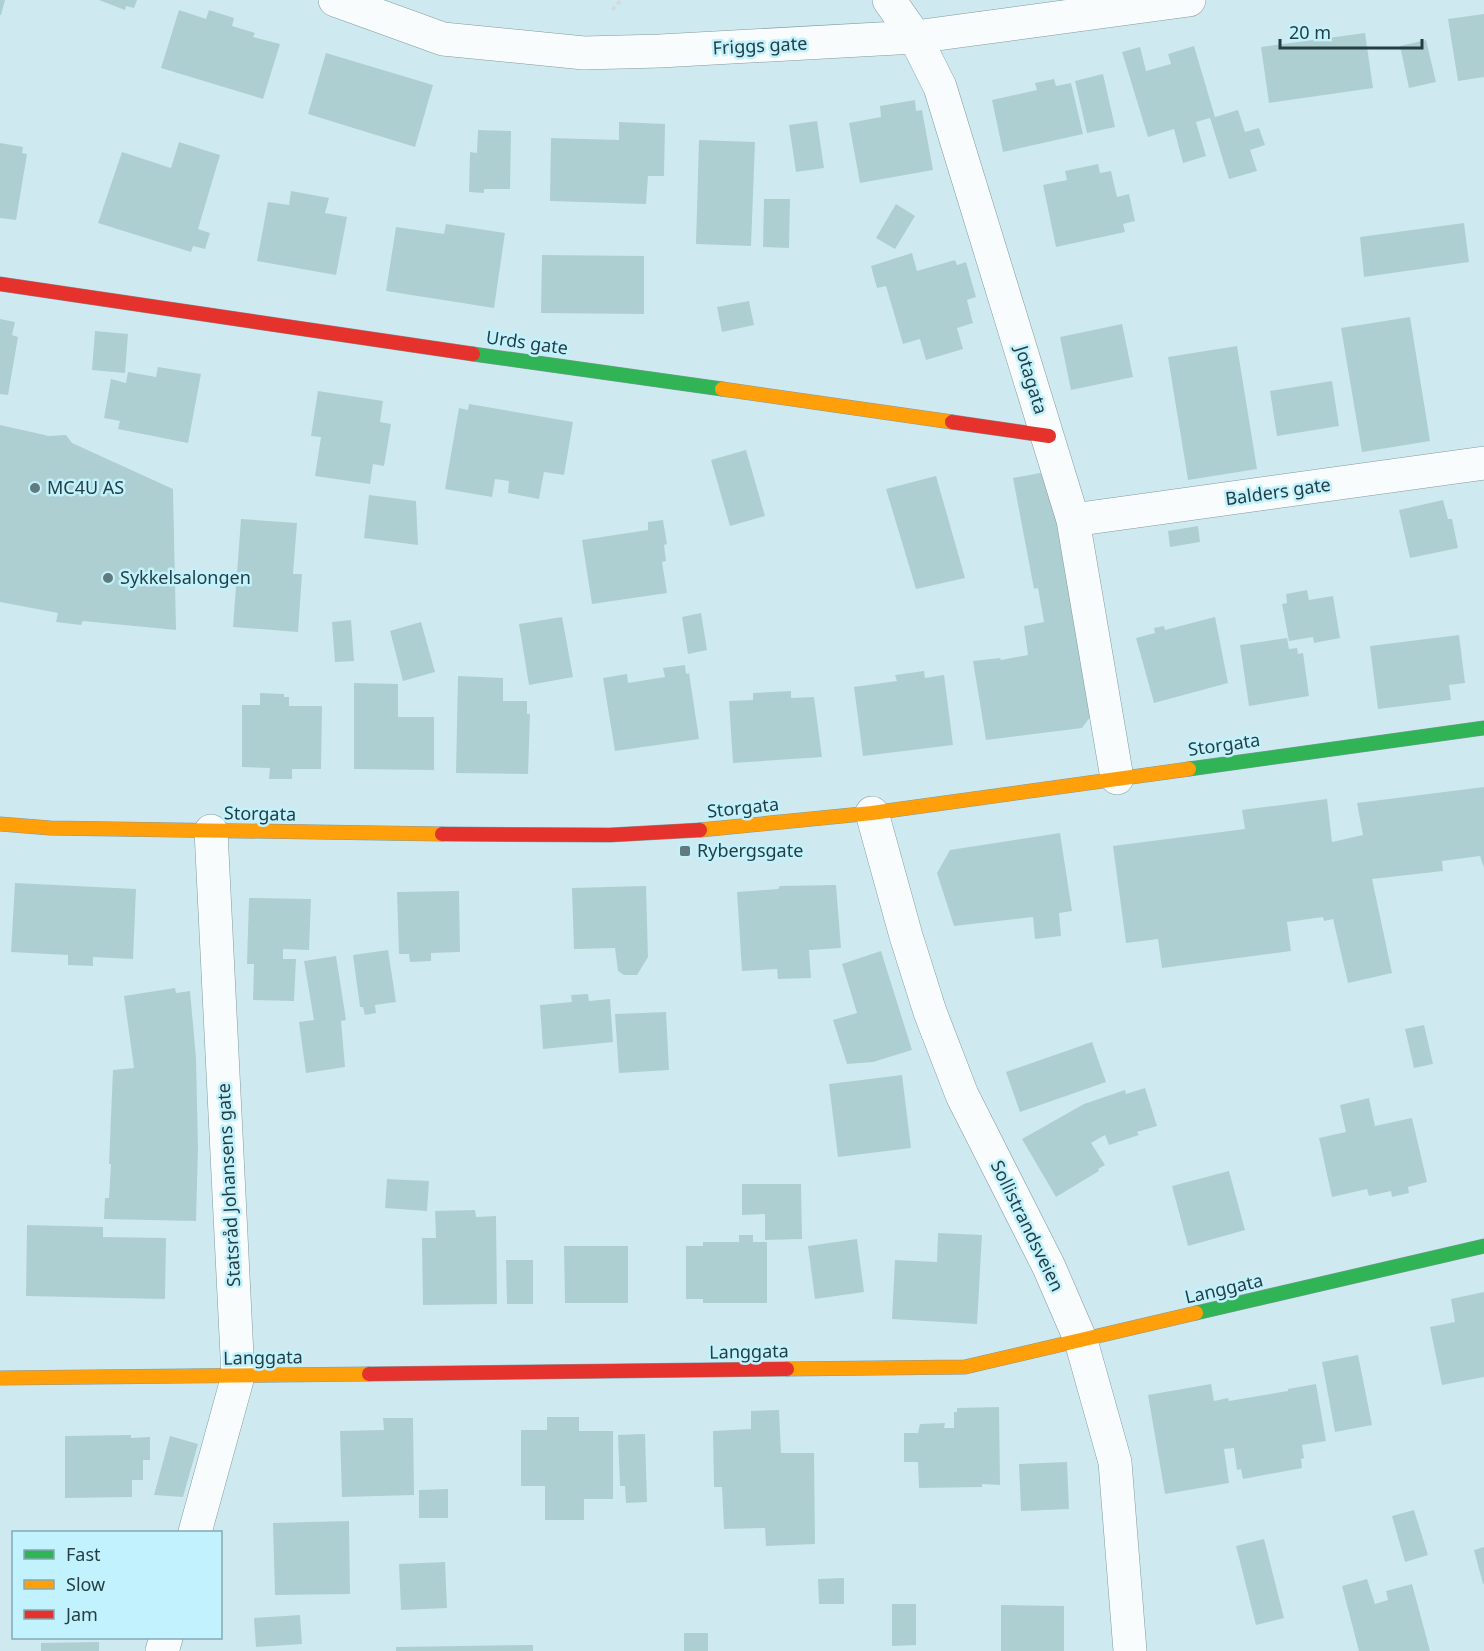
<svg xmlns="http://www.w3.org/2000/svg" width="1484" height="1651" font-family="'Noto Sans',sans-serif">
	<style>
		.building { fill: #aecfd1 }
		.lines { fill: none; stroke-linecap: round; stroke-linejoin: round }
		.street-casing { stroke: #829a9f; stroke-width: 34 }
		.fast-casing { stroke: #829a9f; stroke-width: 15 }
		.slow-casing { stroke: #829a9f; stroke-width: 15 }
		.jam-casing { stroke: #829a9f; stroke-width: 15 }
		.path { stroke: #d3dcdd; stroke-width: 4; stroke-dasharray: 4.5 3; stroke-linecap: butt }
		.street { stroke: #f8fcfd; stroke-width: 33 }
		.fast { stroke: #30b455; stroke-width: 14 }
		.slow { stroke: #ff9f0a; stroke-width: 14 }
		.jam { stroke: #e5322d; stroke-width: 14 }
		.poi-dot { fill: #607a80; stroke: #c1f2fd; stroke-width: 2 }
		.labels { text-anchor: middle; stroke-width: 5; stroke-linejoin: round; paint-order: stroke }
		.street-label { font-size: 18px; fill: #253e43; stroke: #c1f2fd }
		.poi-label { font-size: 18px; fill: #253e43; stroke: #c1f2fd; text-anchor: start }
	</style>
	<rect width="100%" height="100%" fill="#ceeaf0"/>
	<!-- building -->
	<path class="building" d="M 0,0 L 5,0 L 1,15 L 0,15 Z
		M 99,0 L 137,0 L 134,8 L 126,6 L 125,10 Z
		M 179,10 L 206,19 L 209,10 L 234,18 L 232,26 L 255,33 L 253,37 L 280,44 L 263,99 L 161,68 Z
		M 1484,14 L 1484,77 L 1458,81 L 1448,19 Z
		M 1365,33 L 1373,88 L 1269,103 L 1261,47 Z
		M 1426,40 L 1436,82 L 1409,88 L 1400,46 Z
		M 1194,46 L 1215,117 L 1238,110 L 1245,132 L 1259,128 L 1265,145 L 1250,150 L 1257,171 L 1229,179 L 1210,118 L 1196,122 L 1206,156 L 1183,163 L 1174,129 L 1148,137 L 1122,52 L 1140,47 L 1146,71 L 1171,64 L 1168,54 Z
		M 326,53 L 433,85 L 415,147 L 308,114 Z
		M 1103,74 L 1115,127 L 1087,133 L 1075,81 Z
		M 1054,79 L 1056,86 L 1071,83 L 1083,134 L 1003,152 L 992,100 L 1037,90 L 1035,83 Z
		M 915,100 L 916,111 L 922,110 L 933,170 L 860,183 L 849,123 L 881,117 L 880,106 Z
		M 817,121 L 824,168 L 796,172 L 789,125 Z
		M 619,122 L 665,124 L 664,176 L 648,176 L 646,204 L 550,201 L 551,138 L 619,140 Z
		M 478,130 L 511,131 L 510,189 L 484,189 L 484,193 L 469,192 L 470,152 L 477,153 Z
		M 699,140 L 755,142 L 751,246 L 696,244 Z
		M 179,142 L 220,155 L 198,229 L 210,233 L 205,249 L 193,246 L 191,252 L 98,223 L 122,152 L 171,168 Z
		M 0,143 L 23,147 L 22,153 L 27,154 L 16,220 L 0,218 Z
		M 1098,164 L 1100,173 L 1111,171 L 1117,197 L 1129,194 L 1135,221 L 1123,224 L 1125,232 L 1056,247 L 1043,185 L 1067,180 L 1065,171 Z
		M 291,191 L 329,198 L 325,213 L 347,217 L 336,275 L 257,261 L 268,202 L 289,205 Z
		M 764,199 L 790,199 L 789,248 L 763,247 Z
		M 896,204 L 915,216 L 895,249 L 876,238 Z
		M 1464,223 L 1469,262 L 1364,277 L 1360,237 Z
		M 446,224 L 505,233 L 494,308 L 386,291 L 396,227 L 444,234 Z
		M 912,253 L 917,271 L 955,260 L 957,265 L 966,262 L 976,297 L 967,300 L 973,323 L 957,328 L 963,349 L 926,360 L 920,339 L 903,344 L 886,286 L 877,288 L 871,266 Z
		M 542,255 L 644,256 L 644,314 L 541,313 Z
		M 749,301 L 754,325 L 722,332 L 717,307 Z
		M 1410,317 L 1430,441 L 1362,452 L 1341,328 Z
		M 0,319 L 15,322 L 12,335 L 18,337 L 8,395 L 0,394 Z
		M 1122,324 L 1133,377 L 1071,390 L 1060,337 Z
		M 95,331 L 128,334 L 125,373 L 92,370 Z
		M 1237,346 L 1257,469 L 1188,480 L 1168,357 Z
		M 158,367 L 201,374 L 188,443 L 118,429 L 120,421 L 104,418 L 111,379 L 126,383 L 128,372 L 156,377 Z
		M 1332,381 L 1339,426 L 1277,436 L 1270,391 Z
		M 318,391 L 383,401 L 380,422 L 391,424 L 384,466 L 373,464 L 370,484 L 315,476 L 321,437 L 311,436 Z
		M 469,404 L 573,422 L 564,475 L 544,472 L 539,499 L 508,493 L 509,481 L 495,479 L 492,497 L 445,489 L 459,408 L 468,410 Z
		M 0,425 L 49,436 L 66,435 L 72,443 L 173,489 L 176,630 L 83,621 L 81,625 L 56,622 L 58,613 L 0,602 Z
		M 746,450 L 765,516 L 730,526 L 711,460 Z
		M 1051,471 L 1096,709 L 1082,728 L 986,740 L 973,661 L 1000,658 L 1001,660 L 1028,655 L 1024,626 L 1044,622 L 1038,588 L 1034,589 L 1013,478 Z
		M 936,476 L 965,578 L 916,589 L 886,489 Z
		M 369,495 L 416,501 L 418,545 L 364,538 Z
		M 1443,500 L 1448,519 L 1452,519 L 1458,548 L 1410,558 L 1399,510 Z
		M 241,519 L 297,523 L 293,574 L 302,574 L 298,632 L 233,627 Z
		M 663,520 L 667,544 L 664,545 L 666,561 L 662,562 L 667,593 L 592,604 L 582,540 L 648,530 L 648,522 Z
		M 1198,526 L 1200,542 L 1170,547 L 1168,531 Z
		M 1307,590 L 1309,600 L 1333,596 L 1340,638 L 1314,643 L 1313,637 L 1289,641 L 1282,604 L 1287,603 L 1286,594 Z
		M 701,613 L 707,650 L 688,654 L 682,617 Z
		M 562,617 L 573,677 L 529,685 L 519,624 Z
		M 1215,617 L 1228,683 L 1154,703 L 1136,638 L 1155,633 L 1154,628 L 1164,626 L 1165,630 Z
		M 351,620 L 354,661 L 335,662 L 332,622 Z
		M 421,622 L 435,672 L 403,681 L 390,631 Z
		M 1459,635 L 1465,683 L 1449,685 L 1451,700 L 1378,709 L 1370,646 Z
		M 1287,638 L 1289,649 L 1297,648 L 1298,654 L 1303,653 L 1309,696 L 1249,706 L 1240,645 Z
		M 685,665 L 686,674 L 689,673 L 699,739 L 615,751 L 603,678 L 627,674 L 628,683 L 665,677 L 663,668 Z
		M 924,671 L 925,678 L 944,675 L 953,745 L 863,756 L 854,687 L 897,681 L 895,675 Z
		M 458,676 L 503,678 L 503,701 L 527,701 L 527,714 L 530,714 L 528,774 L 456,773 Z
		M 354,683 L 398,684 L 398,717 L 434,717 L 434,770 L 354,769 Z
		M 791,691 L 791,698 L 814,697 L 822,757 L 733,763 L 729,701 L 753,700 L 753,693 Z
		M 260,693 L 284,694 L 284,697 L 289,697 L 289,706 L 322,706 L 321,769 L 292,769 L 292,779 L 269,779 L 270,768 L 242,767 L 242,705 L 260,705 Z
		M 1484,787 L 1484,868 L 1480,856 L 1442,861 L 1443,871 L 1372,879 L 1392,973 L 1348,983 L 1333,919 L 1324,921 L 1323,917 L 1287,922 L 1291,951 L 1162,968 L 1158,939 L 1126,943 L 1113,846 L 1245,829 L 1242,810 L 1327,799 L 1332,842 L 1363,835 L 1357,803 Z
		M 1060,833 L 1072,911 L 1059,913 L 1061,936 L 1035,939 L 1033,917 L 954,926 L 937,873 L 950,850 Z
		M 15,883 L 136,889 L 133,959 L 93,957 L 93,966 L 68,965 L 68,955 L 11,952 Z
		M 836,885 L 841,948 L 809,950 L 811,978 L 778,979 L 777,969 L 742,971 L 737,892 L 778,889 L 780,886 Z
		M 646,886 L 648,957 L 637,975 L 624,975 L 618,971 L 615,948 L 574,949 L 572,888 Z
		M 459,891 L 460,952 L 431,953 L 431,961 L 410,962 L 409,954 L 399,954 L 397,892 Z
		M 249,898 L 311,899 L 309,950 L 283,949 L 283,959 L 296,959 L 294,1001 L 253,1000 L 254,964 L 247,964 Z
		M 388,950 L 396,1002 L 375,1005 L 376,1013 L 365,1015 L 363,1007 L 360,1007 L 353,955 Z
		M 881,951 L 912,1050 L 873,1062 L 847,1064 L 833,1020 L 857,1013 L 842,964 Z
		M 336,956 L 346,1020 L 341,1021 L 345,1067 L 306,1073 L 299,1022 L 314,1020 L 304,961 Z
		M 175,988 L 176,993 L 190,991 L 196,1058 L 198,1148 L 196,1221 L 104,1219 L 105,1198 L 109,1198 L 111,1164 L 109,1164 L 113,1070 L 134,1068 L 124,996 Z
		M 588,994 L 589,1001 L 610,999 L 613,1042 L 543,1049 L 540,1005 L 572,1002 L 571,995 Z
		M 666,1012 L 669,1070 L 619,1073 L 615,1014 Z
		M 1424,1025 L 1433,1064 L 1414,1068 L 1405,1029 Z
		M 1092,1042 L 1106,1082 L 1020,1112 L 1006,1072 Z
		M 902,1075 L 911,1148 L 838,1157 L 829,1084 Z
		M 1145,1088 L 1157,1126 L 1137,1132 L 1139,1135 L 1109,1145 L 1105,1135 L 1091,1143 L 1105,1165 L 1098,1169 L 1099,1171 L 1056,1197 L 1022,1139 L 1084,1104 L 1125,1090 L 1126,1094 Z
		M 1369,1098 L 1375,1126 L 1412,1118 L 1427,1182 L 1408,1187 L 1409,1193 L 1392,1197 L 1391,1191 L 1369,1196 L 1367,1189 L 1332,1197 L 1319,1138 L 1346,1132 L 1340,1105 Z
		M 1229,1171 L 1245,1230 L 1188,1246 L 1172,1186 Z
		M 387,1179 L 429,1181 L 427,1211 L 385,1208 Z
		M 742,1184 L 801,1184 L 802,1239 L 765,1240 L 765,1214 L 742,1215 Z
		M 475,1210 L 476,1217 L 496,1216 L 497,1304 L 423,1305 L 422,1238 L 436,1238 L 435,1211 Z
		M 27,1225 L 103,1227 L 103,1237 L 166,1238 L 165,1299 L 26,1296 Z
		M 938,1233 L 982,1235 L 977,1324 L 892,1319 L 895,1260 L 937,1262 Z
		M 739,1235 L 753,1235 L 753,1242 L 767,1242 L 767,1303 L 703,1303 L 703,1299 L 686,1299 L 686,1246 L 703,1246 L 703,1242 L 739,1242 Z
		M 857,1239 L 864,1292 L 815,1299 L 808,1246 Z
		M 564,1246 L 628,1246 L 628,1303 L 565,1303 Z
		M 506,1260 L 533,1260 L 533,1304 L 507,1304 Z
		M 1484,1292 L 1484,1377 L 1442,1385 L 1430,1327 L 1455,1322 L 1451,1299 Z
		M 1358,1355 L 1372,1425 L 1335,1432 L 1322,1362 Z
		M 1211,1384 L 1214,1401 L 1228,1398 L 1229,1401 L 1288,1391 L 1288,1389 L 1316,1384 L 1326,1441 L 1302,1445 L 1304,1458 L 1301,1459 L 1302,1468 L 1243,1479 L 1241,1469 L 1237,1470 L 1234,1448 L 1224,1449 L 1229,1483 L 1165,1494 L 1148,1395 Z
		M 999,1407 L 1000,1485 L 982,1484 L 982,1487 L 919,1488 L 918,1462 L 904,1462 L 904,1433 L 918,1433 L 920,1424 L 945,1423 L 944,1428 L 954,1428 L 954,1412 L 957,1412 L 957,1408 Z
		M 779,1410 L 781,1453 L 814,1453 L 815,1544 L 766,1546 L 765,1528 L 724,1529 L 722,1487 L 714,1487 L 713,1431 L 751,1429 L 751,1411 Z
		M 547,1417 L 579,1417 L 579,1431 L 613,1431 L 613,1499 L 584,1499 L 584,1520 L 545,1520 L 545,1486 L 521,1486 L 521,1430 L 547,1430 Z
		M 383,1418 L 413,1418 L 414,1495 L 342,1497 L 340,1431 L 384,1430 Z
		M 645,1434 L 647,1502 L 626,1503 L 625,1486 L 620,1486 L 618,1435 Z
		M 131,1435 L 131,1438 L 150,1437 L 150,1460 L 143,1460 L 143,1480 L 132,1480 L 132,1497 L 65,1498 L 65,1436 Z
		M 170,1436 L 198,1444 L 183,1497 L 154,1495 Z
		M 1067,1462 L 1069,1509 L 1021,1511 L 1019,1464 Z
		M 448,1489 L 448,1518 L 419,1518 L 419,1490 Z
		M 1414,1510 L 1428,1555 L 1405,1562 L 1392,1516 Z
		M 349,1521 L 350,1594 L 275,1595 L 273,1523 Z
		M 1264,1539 L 1284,1618 L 1256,1625 L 1236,1546 Z
		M 1484,1547 L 1484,1584 L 1483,1584 L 1474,1550 Z
		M 445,1562 L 447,1608 L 401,1610 L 399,1564 Z
		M 844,1578 L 844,1604 L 819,1604 L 818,1579 Z
		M 1367,1579 L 1375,1604 L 1388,1600 L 1386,1591 L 1412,1584 L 1430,1651 L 1359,1651 L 1342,1586 Z
		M 892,1604 L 916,1604 L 916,1645 L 892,1646 Z
		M 1001,1605 L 1064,1606 L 1064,1651 L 1001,1651 Z
		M 300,1615 L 302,1644 L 256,1647 L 254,1618 Z
		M 684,1633 L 708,1633 L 708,1651 L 684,1651 Z
		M 99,1642 L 99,1651 L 41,1651 L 41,1643 Z
		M 533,1645 L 533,1651 L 396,1651 L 396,1647 Z"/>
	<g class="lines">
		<defs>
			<path id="street" d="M 335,0 L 443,39 L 584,53 L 660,51 L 915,37 L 1189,0
				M 889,0 L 915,37 L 940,87 L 1073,520 L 1117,778
				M 1073,520 L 1484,463
				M 872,813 L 906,936 L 930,1012 L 962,1095 L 1049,1267 L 1081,1341 L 1115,1462 L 1130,1651
				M 195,1532 L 238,1376 L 211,831
				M 162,1651 L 166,1638"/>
			<path id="fast" d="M 473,354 L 722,389
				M 1189,769 L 1484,728
				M 1196,1313 L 1484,1246"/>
			<path id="slow" d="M 722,389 L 952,422
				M 0,824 L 50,828 L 442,834
				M 700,830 L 872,813 L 1189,769
				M 787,1369 L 965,1367 L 1196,1313
				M 0,1378 L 369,1374"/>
			<path id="jam" d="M 0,284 L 473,354
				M 952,422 L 1049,436
				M 442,834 L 610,835 L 700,830
				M 369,1374 L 787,1369"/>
		</defs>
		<!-- street casing -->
		<use href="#street" class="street-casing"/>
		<!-- fast casing -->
		<use href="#fast" class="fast-casing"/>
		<!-- slow casing -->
		<use href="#slow" class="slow-casing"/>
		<!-- jam casing -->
		<use href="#jam" class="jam-casing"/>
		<!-- path -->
		<path class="path" d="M 612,10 L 621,0"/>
		<!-- street -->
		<use href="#street" class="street"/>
		<!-- fast -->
		<use href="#fast" class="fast"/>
		<!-- slow -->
		<use href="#slow" class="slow"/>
		<!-- jam -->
		<use href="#jam" class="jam"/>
	</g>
	<!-- markers -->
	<g class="poi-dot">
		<circle cx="35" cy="488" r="6"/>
		<circle cx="108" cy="578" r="6"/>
		<rect x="679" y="845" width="12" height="12" rx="3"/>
	</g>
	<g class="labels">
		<!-- street labels -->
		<g class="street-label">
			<text transform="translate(760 46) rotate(-3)" y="6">Friggs gate</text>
			<text transform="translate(527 343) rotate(8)" y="6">Urds gate</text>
			<text transform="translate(1031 380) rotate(73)" y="6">Jotagata</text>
			<text transform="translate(1278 492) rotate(-8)" y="6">Balders gate</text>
			<text transform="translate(1224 745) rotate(-8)" y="6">Storgata</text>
			<text transform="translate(743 808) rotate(-6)" y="6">Storgata</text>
			<text transform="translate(260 814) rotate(1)" y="6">Storgata</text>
			<text transform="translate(229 1185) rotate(-93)" y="6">Statsråd Johansens gate</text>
			<text transform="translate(1027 1226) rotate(64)" y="6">Sollistrandsveien</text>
			<text transform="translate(1224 1289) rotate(-13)" y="6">Langgata</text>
			<text transform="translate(749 1352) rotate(-1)" y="6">Langgata</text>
			<text transform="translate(263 1358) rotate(-1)" y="6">Langgata</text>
		</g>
		<!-- poi labels -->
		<g class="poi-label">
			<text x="47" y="494">MC4U AS</text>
			<text x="120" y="584">Sykkelsalongen</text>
			<text x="697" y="857">Rybergsgate</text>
		</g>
	</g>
	<!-- legend -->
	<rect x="12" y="1531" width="210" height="108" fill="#c1f2fd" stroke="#83aab3" stroke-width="1.5"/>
	<rect x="24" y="1550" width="30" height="9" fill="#30b455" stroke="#83aab3" stroke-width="1.5"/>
	<text x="66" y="1561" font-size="18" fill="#253e43">Fast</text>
	<rect x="24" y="1580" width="30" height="9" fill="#ff9f0a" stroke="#83aab3" stroke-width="1.5"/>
	<text x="66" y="1591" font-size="18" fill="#253e43">Slow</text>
	<rect x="24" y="1610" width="30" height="9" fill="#e5322d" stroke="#83aab3" stroke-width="1.5"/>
	<text x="66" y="1621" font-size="18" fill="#253e43">Jam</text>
	<!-- scale -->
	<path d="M1280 39v9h142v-9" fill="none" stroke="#253e43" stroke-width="3"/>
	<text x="1289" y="39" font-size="18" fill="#253e43" stroke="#c1f2fd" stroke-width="4.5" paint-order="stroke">20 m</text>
</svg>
